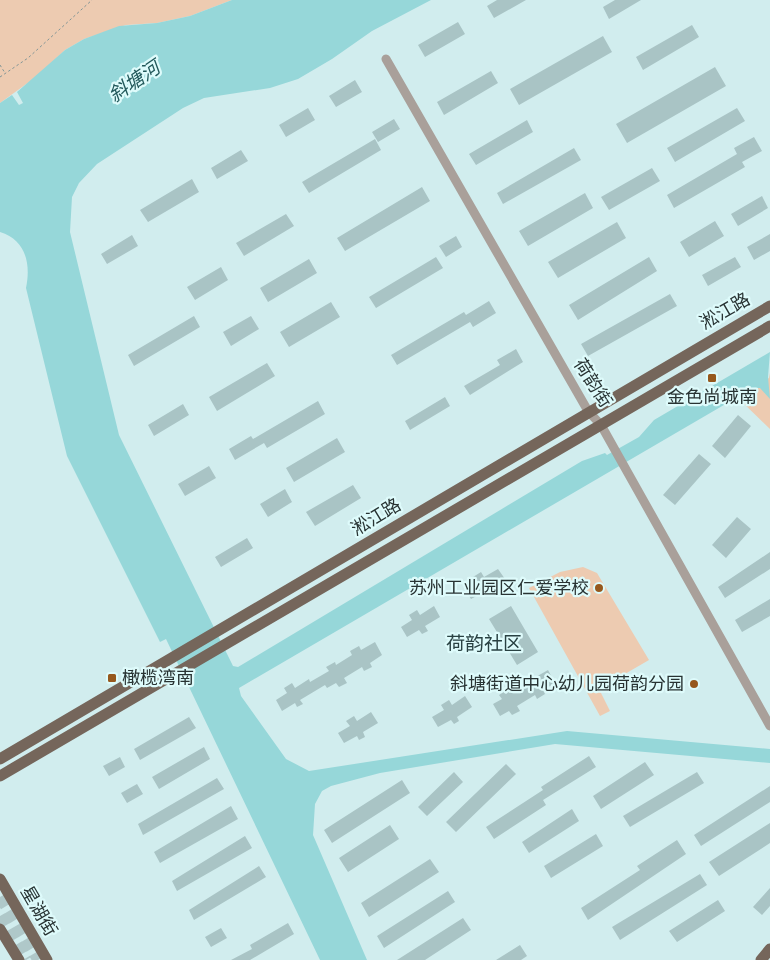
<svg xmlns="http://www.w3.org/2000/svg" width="770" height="960" font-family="Georgia,'Noto Sans SC',serif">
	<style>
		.green { fill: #edcbb1 }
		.water { fill: #96d7d9 }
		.building { fill: #a9c4c5 }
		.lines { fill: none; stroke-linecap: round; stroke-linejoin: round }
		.major-tunnel { stroke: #afc8c9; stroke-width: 11; stroke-dasharray: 11 5.5; stroke-linecap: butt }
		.path { stroke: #819596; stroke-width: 1; stroke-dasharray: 2.5 2.5; stroke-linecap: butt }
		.minor { stroke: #a9a09a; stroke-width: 9 }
		.major { stroke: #75665b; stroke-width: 11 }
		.poi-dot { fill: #96581d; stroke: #defbfb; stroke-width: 2 }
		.labels { text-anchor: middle; stroke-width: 4.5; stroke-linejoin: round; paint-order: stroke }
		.street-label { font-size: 18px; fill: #283333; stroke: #defbfb }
		.poi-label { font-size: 18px; fill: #283333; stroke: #defbfb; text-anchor: end }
		.water-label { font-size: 19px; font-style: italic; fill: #22595b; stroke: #defbfb }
		.neighbourhood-label { font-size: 19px; fill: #294142; stroke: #defbfb }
	</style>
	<rect width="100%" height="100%" fill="#d1edee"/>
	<!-- green -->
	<path class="green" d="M 0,0 L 232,0 L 190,16 L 157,23 L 126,25 L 84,39 L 65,50 L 36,77 L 0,103 Z
		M 770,373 L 770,429 L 737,397 L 769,378 Z
		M 583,567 L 597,573 L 649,660 L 599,689 L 610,711 L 600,716 L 529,588 L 560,572 Z"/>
	<!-- water -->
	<path class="water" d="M 232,0 L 431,0 L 372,31 L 332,59 L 298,79 L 270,88 L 204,98 L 183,108 L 97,164 L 79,183 L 72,197 L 70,232 L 119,435 L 233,666 L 238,667 L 582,461 L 605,453 L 607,455 L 639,437 L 654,420 L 770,352 L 768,377 L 770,399 L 760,388 L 753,388 L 239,688 L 241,696 L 286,759 L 309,771 L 567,731 L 770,749 L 770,763 L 555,744 L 380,773 L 331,786 L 322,791 L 315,804 L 313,835 L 367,960 L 320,960 L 166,639 L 160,642 L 67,456 L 26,288 C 31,264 26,240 0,232 L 0,103 L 12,95 L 19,105 L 23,103 L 17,92 L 65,50 L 84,39 L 119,26 L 157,23 L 190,16 Z"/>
	<!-- building -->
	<path class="building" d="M 497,0 L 526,0 L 494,18 L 487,6 Z
		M 615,0 L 641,0 L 609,19 L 603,7 Z
		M 458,22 L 465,34 L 425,57 L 418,45 Z
		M 692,25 L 699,37 L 643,70 L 636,57 Z
		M 603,36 L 612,52 L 519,105 L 510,89 Z
		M 715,67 L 726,86 L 627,143 L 616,124 Z
		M 491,71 L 498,83 L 444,115 L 437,102 Z
		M 355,80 L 362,92 L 336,107 L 329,96 Z
		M 308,108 L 315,120 L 286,137 L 279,125 Z
		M 737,108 L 745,121 L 675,162 L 667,148 Z
		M 394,119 L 400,129 L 378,142 L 372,132 Z
		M 527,120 L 533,132 L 476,165 L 469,154 Z
		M 754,137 L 762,151 L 742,162 L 745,167 L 674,208 L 667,195 L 737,154 L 734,148 Z
		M 375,139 L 381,150 L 309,193 L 302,182 Z
		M 574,148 L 581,160 L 503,204 L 497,193 Z
		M 241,150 L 248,161 L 217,179 L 211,168 Z
		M 652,168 L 660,181 L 609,210 L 601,197 Z
		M 192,179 L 199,192 L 148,222 L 140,210 Z
		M 422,187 L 430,201 L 345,251 L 337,238 Z
		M 585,193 L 593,208 L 528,246 L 519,231 Z
		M 762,196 L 768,208 L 738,226 L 731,214 Z
		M 286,214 L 294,226 L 244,256 L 236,243 Z
		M 715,221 L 724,236 L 689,257 L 680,242 Z
		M 617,222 L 626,238 L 558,278 L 548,262 Z
		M 770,234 L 770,251 L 754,260 L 747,247 Z
		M 132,235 L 138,246 L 107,264 L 101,254 Z
		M 456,236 L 462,247 L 446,257 L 439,246 Z
		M 436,257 L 443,268 L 376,308 L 369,297 Z
		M 649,257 L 657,271 L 578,320 L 569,305 Z
		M 735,257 L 741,267 L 708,286 L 702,275 Z
		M 309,259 L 317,273 L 268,302 L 260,288 Z
		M 221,267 L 228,280 L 195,300 L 187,287 Z
		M 670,294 L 677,306 L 588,356 L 581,344 Z
		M 489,301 L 496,313 L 473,327 L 470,322 L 397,365 L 391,355 L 464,312 L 466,315 Z
		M 331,302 L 340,317 L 289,347 L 280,332 Z
		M 194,316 L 200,327 L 134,366 L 128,355 Z
		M 251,316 L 259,329 L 231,346 L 223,332 Z
		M 516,349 L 523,362 L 470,395 L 464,386 L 500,365 L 497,360 Z
		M 267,363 L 275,376 L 217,411 L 209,397 Z
		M 445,397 L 450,406 L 410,430 L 405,421 Z
		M 318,401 L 325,414 L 267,448 L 264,443 L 235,460 L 229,449 L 251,436 L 253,439 Z
		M 183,404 L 189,415 L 154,436 L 148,425 Z
		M 738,415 L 751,426 L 725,458 L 712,446 Z
		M 337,438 L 345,452 L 294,482 L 286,468 Z
		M 699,454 L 711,464 L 675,505 L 663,495 Z
		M 209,466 L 216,478 L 185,496 L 178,484 Z
		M 353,485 L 361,498 L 315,526 L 306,512 Z
		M 285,489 L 292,502 L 268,517 L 260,504 Z
		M 737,517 L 751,529 L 726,558 L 712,545 Z
		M 247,538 L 253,548 L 221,567 L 215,557 Z
		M 770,552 L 770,569 L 725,598 L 718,587 Z
		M 498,569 L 505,579 L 490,589 L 492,593 L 487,596 L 484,592 L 471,599 L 465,589 L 477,582 L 473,577 L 481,572 L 484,577 Z
		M 770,599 L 770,616 L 742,632 L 735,620 Z
		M 434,606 L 440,617 L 425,626 L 428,631 L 422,634 L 419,630 L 407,637 L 401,627 L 412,620 L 409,615 L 417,610 L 420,615 Z
		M 511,606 L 538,652 L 517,665 L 489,619 Z
		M 375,642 L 382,655 L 370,663 L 372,667 L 364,671 L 362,667 L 344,678 L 347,683 L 339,687 L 336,683 L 327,688 L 325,685 L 300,700 L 303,704 L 297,707 L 295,703 L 282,711 L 276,700 L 287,693 L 284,688 L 292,683 L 295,688 L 309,679 L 310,682 L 329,671 L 326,667 L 335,662 L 336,665 L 352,655 L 350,651 L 359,646 L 361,650 Z
		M 548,670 L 555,683 L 543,690 L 545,694 L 537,699 L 535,695 L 517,706 L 520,711 L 512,715 L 509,711 L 500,716 L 493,704 L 502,699 L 499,695 L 507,690 L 509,693 L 525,683 L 523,679 L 532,674 L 534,678 Z
		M 465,696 L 472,707 L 457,717 L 459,721 L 454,724 L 451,720 L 438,727 L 432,717 L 444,710 L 441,705 L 449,700 L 452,705 Z
		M 371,712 L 378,723 L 363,732 L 365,737 L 359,740 L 357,736 L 344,743 L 338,733 L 350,726 L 346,721 L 354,716 L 357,721 Z
		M 189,717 L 196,728 L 140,760 L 134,749 Z
		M 204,747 L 210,759 L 159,789 L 152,777 Z
		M 589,756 L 596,767 L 543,800 L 546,805 L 494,839 L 486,827 L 543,790 L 541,787 Z
		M 120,757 L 125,767 L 109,776 L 103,766 Z
		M 645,762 L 654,775 L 601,809 L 593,796 Z
		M 506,764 L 516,774 L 456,832 L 446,822 Z
		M 454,772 L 463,782 L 427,816 L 418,807 Z
		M 697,772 L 704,783 L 630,827 L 623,816 Z
		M 217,778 L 224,789 L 143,835 L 138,824 Z
		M 402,780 L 410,793 L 332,843 L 324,830 Z
		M 137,784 L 143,794 L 127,803 L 121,793 Z
		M 770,786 L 770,802 L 701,846 L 694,835 Z
		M 231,806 L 238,819 L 160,863 L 154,852 Z
		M 572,809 L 579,821 L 529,853 L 522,842 Z
		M 770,823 L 770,843 L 719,876 L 709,862 Z
		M 390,825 L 399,839 L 348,872 L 339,858 Z
		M 596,834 L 603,846 L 551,878 L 544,866 Z
		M 245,836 L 252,848 L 177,891 L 172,881 Z
		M 677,840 L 686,854 L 588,920 L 581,908 L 640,870 L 637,866 Z
		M 430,859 L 439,872 L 369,917 L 361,903 Z
		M 259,866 L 266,877 L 194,920 L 189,910 Z
		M 700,874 L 707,885 L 620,940 L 612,927 Z
		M 770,888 L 770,906 L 762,915 L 753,907 Z
		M 448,891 L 455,902 L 384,948 L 377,936 Z
		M 718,900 L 725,911 L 677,942 L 669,931 Z
		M 463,918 L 471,930 L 425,960 L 397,960 Z
		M 288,923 L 294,934 L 250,960 L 231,960 L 252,949 L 250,945 Z
		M 221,928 L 227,938 L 211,947 L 205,937 Z
		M 520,945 L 527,956 L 521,960 L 496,960 Z"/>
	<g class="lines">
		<!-- major-tunnel -->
		<path class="major-tunnel" d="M 0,897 L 38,960
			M 0,916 L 26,960"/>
		<!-- path -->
		<path class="path" d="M 0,65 L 5,73
			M 0,77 L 28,58 L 92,0"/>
		<!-- minor -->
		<path class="minor" d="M 386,59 L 588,411 L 601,425 L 770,726"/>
		<!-- major -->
		<path class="major" d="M 0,759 L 770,306
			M 0,776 L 770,326
			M 0,879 L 47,960
			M 0,929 L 19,960
			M 761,960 L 770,949"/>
	</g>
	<!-- markers -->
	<g class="poi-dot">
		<rect x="707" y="373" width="10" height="10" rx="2.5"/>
		<circle cx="599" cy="588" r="5"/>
		<rect x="107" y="673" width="10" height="10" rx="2.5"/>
		<circle cx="694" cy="684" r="5"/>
	</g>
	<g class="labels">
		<!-- street labels -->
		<g class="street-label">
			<text transform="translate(725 311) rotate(-30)" y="6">淞江路</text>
			<text transform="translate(593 383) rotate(57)" y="6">荷韵街</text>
			<text transform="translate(376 517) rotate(-31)" y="6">淞江路</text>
			<text transform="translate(39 911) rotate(60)" y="6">星湖街</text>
		</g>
		<!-- poi labels -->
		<g class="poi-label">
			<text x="712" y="403" text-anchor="middle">金色尚城南</text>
			<text x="589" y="594">苏州工业园区仁爱学校</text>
			<text x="122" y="684" text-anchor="start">橄榄湾南</text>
			<text x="684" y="690">斜塘街道中心幼儿园荷韵分园</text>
		</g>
		<!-- water labels -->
		<g class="water-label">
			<text transform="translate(134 81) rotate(-34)" y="7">斜塘河</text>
		</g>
		<!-- neighbourhood labels -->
		<g class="neighbourhood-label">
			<text x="484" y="650">荷韵社区</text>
		</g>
	</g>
</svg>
